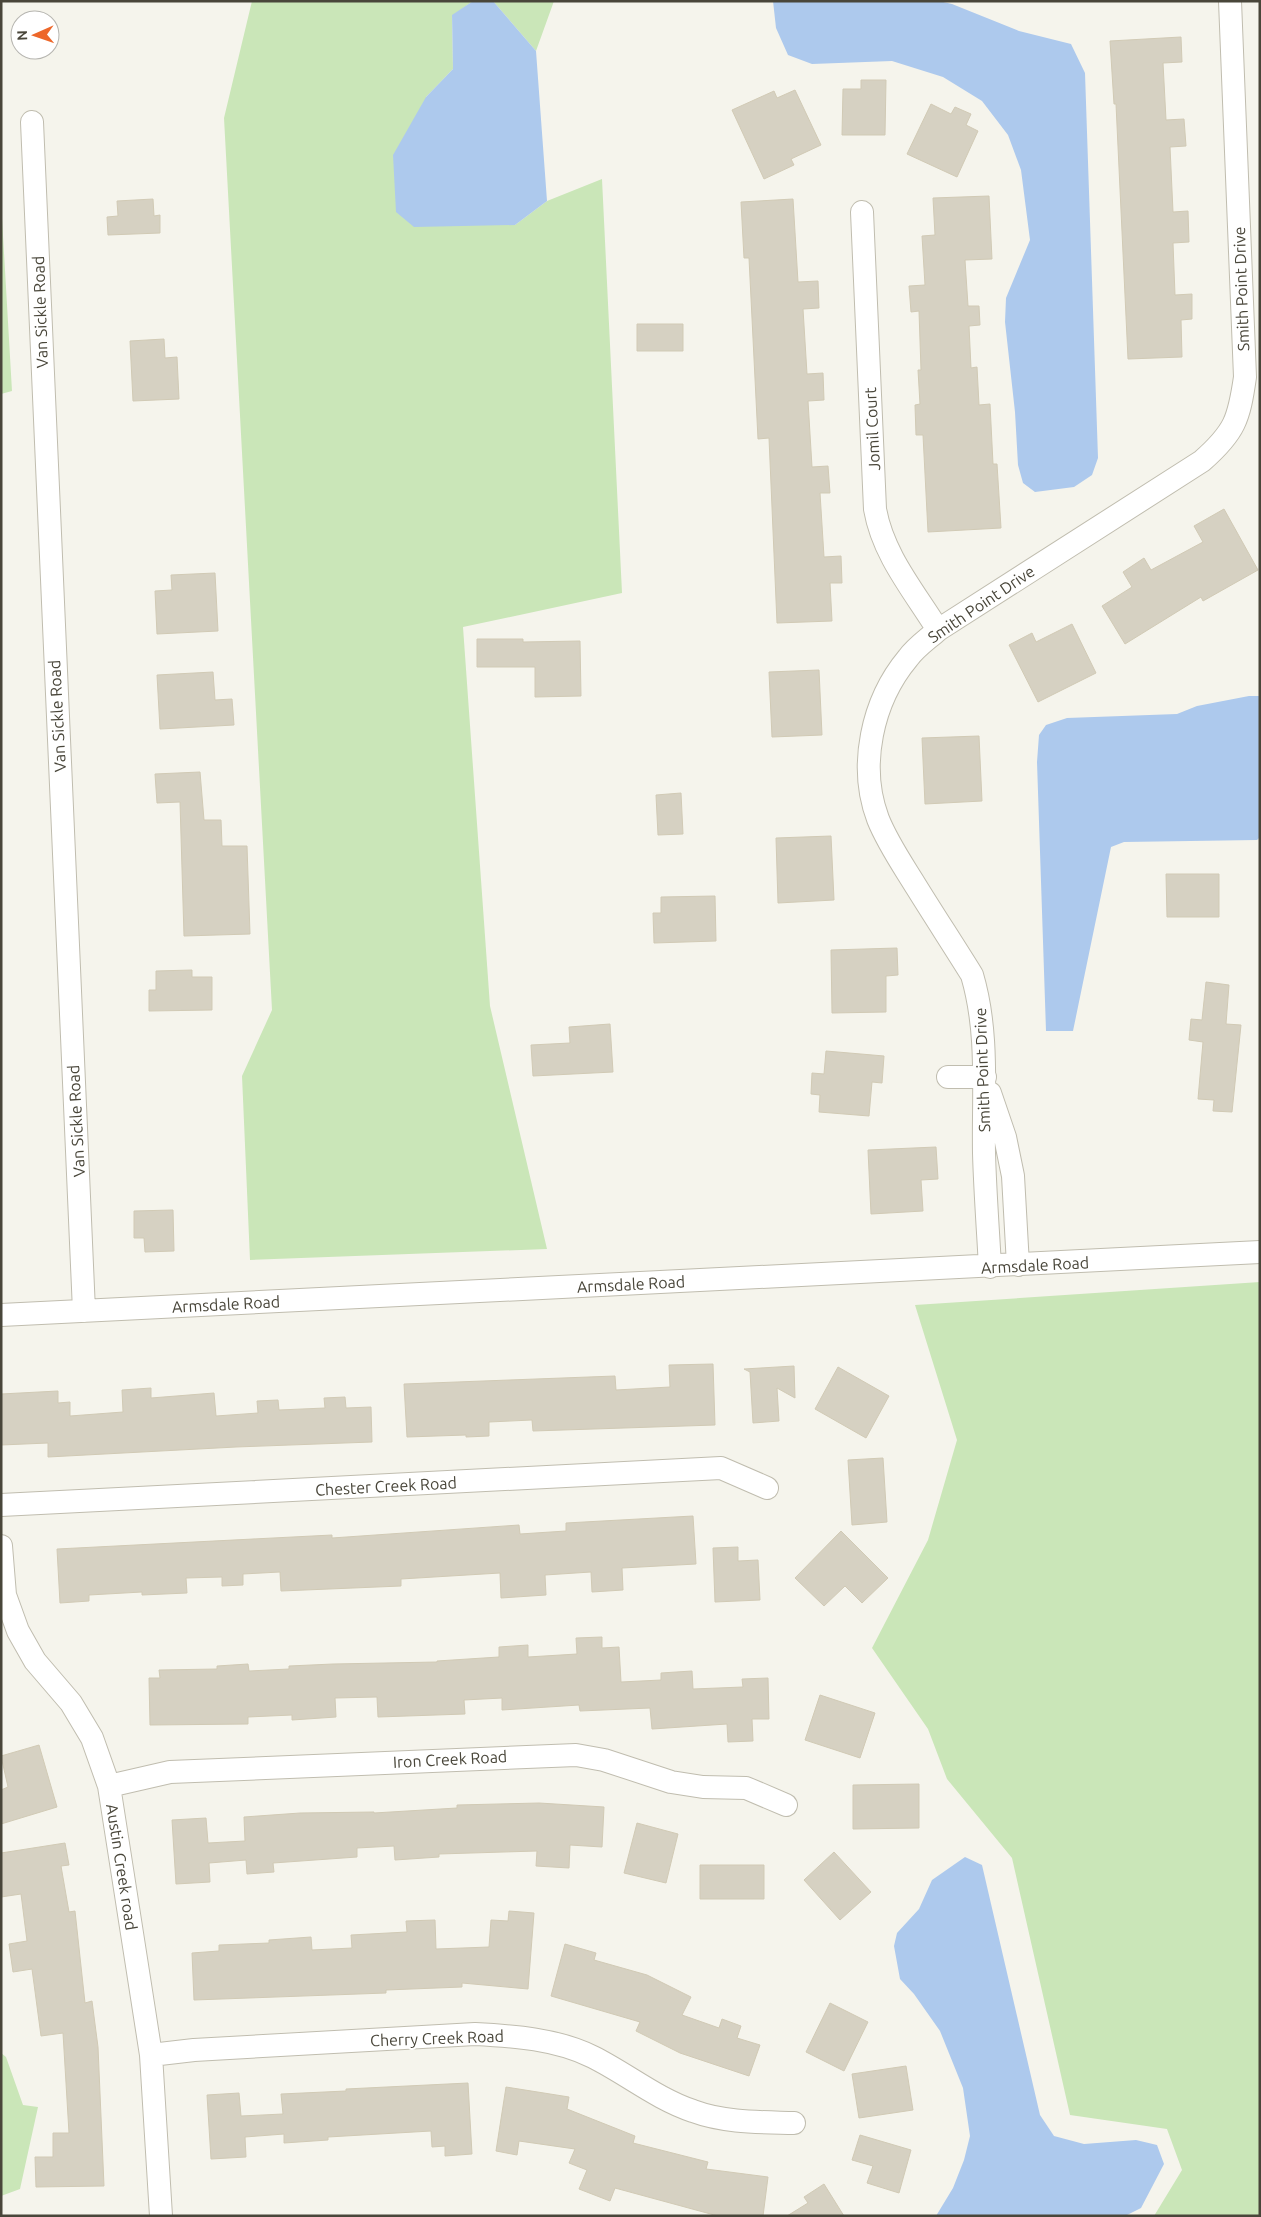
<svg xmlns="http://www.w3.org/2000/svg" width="1261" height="2217" font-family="Ubuntu,sans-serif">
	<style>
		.green { fill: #cae6b8 }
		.water { fill: #adc9ed }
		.building { fill: #d6d1c2; stroke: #d1cab5 }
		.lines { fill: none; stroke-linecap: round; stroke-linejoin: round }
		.minor-casing { stroke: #c0bdaf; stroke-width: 24 }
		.minor { stroke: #fff; stroke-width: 22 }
		.labels { text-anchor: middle; stroke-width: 4; stroke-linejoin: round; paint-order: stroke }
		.street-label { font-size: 16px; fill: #49463a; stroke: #fff }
	</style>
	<rect width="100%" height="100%" fill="#f5f4ec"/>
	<!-- green -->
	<path class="green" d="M 252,1 L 473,1 L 452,16 L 453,69 L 426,97 L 515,225 L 547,201 L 602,179 L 622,593 L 463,627 L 490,1006 L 547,1249 L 250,1260 L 242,1076 L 272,1010 L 224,118 Z
		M 493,1 L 554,1 L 536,51 Z
		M 1,201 L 12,391 L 1,394 Z
		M 1260,1282 L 1260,2216 L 1154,2216 L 1182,2170 L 1167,2129 L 1070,2115 L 1012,1858 L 947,1779 L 928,1729 L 872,1648 L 928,1540 L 957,1440 L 915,1305 Z
		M 1,2053 L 6,2057 L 23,2105 L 38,2107 L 20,2189 L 1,2196 Z"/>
	<!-- water -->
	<path class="water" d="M 473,1 L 493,1 L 536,51 L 547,201 L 515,225 L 414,227 L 396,212 L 393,155 L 426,97 L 453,69 L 452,15 Z
		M 773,1 L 939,1 L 952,4 L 1019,31 L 1071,44 L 1085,73 L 1098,458 L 1092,475 L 1074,487 L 1035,492 L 1023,483 L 1018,465 L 1015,412 L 1005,322 L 1006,298 L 1030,240 L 1021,170 L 1008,135 L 982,101 L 943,77 L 892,61 L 812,64 L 788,55 L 776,28 Z
		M 1249,696 L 1260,696 L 1260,837 L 1257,840 L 1124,842 L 1111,847 L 1073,1031 L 1046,1031 L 1037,762 L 1039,735 L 1046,725 L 1067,718 L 1177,714 L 1197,706 Z
		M 965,1857 L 982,1865 L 1040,2115 L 1054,2136 L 1084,2144 L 1136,2140 L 1157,2145 L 1164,2164 L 1141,2208 L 1125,2216 L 936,2216 L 953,2188 L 964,2160 L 970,2136 L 963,2088 L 940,2031 L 914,1994 L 900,1979 L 894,1946 L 897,1933 L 919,1909 L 932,1880 Z"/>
	<!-- building -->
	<path class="building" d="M 1181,37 L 1182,62 L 1163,63 L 1166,120 L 1184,119 L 1186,146 L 1170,147 L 1173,212 L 1188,211 L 1189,242 L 1173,243 L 1175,295 L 1192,294 L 1192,319 L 1181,320 L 1182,357 L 1128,359 L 1116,104 L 1114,104 L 1110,41 Z
		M 861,80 L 886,80 L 885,135 L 842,135 L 843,89 L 861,89 Z
		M 795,90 L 821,145 L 791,159 L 794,165 L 764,179 L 732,110 L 774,91 L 777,98 Z
		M 931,104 L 951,114 L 955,107 L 971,114 L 966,125 L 978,131 L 957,177 L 907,154 Z
		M 989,196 L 992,259 L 965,260 L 968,306 L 979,306 L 980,325 L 969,326 L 971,368 L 977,367 L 979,405 L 990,404 L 993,464 L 997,464 L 1001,528 L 928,532 L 923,435 L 916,435 L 915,405 L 920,404 L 918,370 L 921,370 L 919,311 L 911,312 L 909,286 L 925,285 L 922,236 L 935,235 L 933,198 Z
		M 153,199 L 154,216 L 160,215 L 160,233 L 108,235 L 107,217 L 118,216 L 117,201 Z
		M 793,199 L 798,282 L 818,281 L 819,308 L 803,309 L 807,374 L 823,373 L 824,400 L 808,401 L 812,467 L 828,466 L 830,493 L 820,493 L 824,557 L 841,556 L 842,583 L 830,583 L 832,621 L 777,623 L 769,438 L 758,439 L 749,258 L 744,258 L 741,202 Z
		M 637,324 L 683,324 L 683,351 L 637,351 Z
		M 164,339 L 165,358 L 177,357 L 179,399 L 133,401 L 130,341 Z
		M 1224,509 L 1258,570 L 1203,601 L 1201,597 L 1125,644 L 1102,606 L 1132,587 L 1123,572 L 1144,558 L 1151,570 L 1203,542 L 1194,526 Z
		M 215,573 L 218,631 L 157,634 L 155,591 L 172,590 L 171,575 Z
		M 1072,624 L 1096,673 L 1038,702 L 1009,645 L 1032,633 L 1036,642 Z
		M 477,639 L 523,639 L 523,642 L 580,641 L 581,696 L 535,697 L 535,667 L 477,667 Z
		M 819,670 L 822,735 L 772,737 L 769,672 Z
		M 213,672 L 215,700 L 232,699 L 234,725 L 160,729 L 157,675 Z
		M 979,736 L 982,801 L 925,804 L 922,738 Z
		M 200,772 L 204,820 L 221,820 L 222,846 L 247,846 L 250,934 L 184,936 L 180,802 L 157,803 L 155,774 Z
		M 681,793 L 683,834 L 658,835 L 656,795 Z
		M 831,836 L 834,900 L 778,903 L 776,838 Z
		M 1166,874 L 1219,874 L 1219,917 L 1167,917 Z
		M 715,896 L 716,941 L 654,943 L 653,913 L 661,913 L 661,897 Z
		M 897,948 L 898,975 L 886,976 L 886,1012 L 832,1013 L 831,950 Z
		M 192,970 L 192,977 L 212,977 L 212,1010 L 149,1011 L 149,990 L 156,990 L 156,971 Z
		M 1206,982 L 1229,985 L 1226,1024 L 1241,1025 L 1232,1112 L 1213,1111 L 1214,1100 L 1198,1099 L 1203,1042 L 1189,1040 L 1191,1019 L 1202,1020 Z
		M 610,1024 L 613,1072 L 533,1076 L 531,1045 L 570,1043 L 569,1027 Z
		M 826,1051 L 884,1056 L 882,1083 L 872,1082 L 869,1116 L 819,1112 L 820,1095 L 811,1094 L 812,1073 L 824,1074 Z
		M 936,1147 L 938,1179 L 921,1180 L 923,1211 L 871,1214 L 868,1150 Z
		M 173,1210 L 174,1251 L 145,1252 L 144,1238 L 134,1238 L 134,1211 Z
		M 713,1364 L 715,1425 L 533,1431 L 532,1420 L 489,1422 L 489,1436 L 466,1437 L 466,1435 L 407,1437 L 404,1384 L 615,1376 L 616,1390 L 670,1387 L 669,1365 Z
		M 794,1366 L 795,1398 L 777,1388 L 779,1421 L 753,1423 L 750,1372 L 744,1369 Z
		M 838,1367 L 889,1396 L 866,1438 L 815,1409 Z
		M 151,1388 L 151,1398 L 214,1393 L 216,1416 L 258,1413 L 257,1401 L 278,1400 L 279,1410 L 325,1408 L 324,1398 L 345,1397 L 346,1408 L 371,1407 L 372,1442 L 236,1447 L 48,1457 L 48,1443 L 1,1445 L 1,1394 L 58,1391 L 58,1403 L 70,1402 L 70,1416 L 123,1412 L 122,1390 Z
		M 883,1458 L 887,1522 L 852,1525 L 848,1460 Z
		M 693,1516 L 696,1564 L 622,1568 L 623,1590 L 592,1592 L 591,1572 L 545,1575 L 546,1595 L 501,1598 L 500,1573 L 401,1579 L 401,1586 L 281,1591 L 280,1572 L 243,1574 L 243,1585 L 222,1586 L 222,1577 L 186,1578 L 187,1593 L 142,1595 L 142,1592 L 89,1595 L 89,1601 L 60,1603 L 57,1549 L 332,1535 L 332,1538 L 519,1525 L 520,1534 L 566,1531 L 566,1523 Z
		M 841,1531 L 888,1578 L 862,1603 L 845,1586 L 824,1606 L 795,1578 Z
		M 738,1547 L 738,1561 L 758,1560 L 760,1600 L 715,1602 L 713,1548 Z
		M 602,1637 L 602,1648 L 619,1647 L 621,1682 L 661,1680 L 661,1673 L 692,1671 L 693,1689 L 743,1687 L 742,1679 L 768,1678 L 769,1719 L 752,1719 L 753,1741 L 728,1742 L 727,1724 L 652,1729 L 650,1708 L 580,1711 L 579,1705 L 502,1710 L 502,1698 L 464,1700 L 465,1714 L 378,1717 L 377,1697 L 335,1698 L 336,1717 L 292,1720 L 292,1715 L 248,1717 L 248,1724 L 150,1725 L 149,1678 L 160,1678 L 159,1670 L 217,1669 L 217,1666 L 248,1664 L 249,1671 L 289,1669 L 289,1666 L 333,1664 L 437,1662 L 437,1661 L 499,1657 L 499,1647 L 528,1645 L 528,1657 L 577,1654 L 576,1638 Z
		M 820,1695 L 875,1713 L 860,1758 L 805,1740 Z
		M 39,1745 L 57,1807 L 1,1824 L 1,1790 L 8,1787 L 1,1756 Z
		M 919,1784 L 919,1828 L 853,1829 L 853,1785 Z
		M 539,1803 L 604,1807 L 602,1847 L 570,1845 L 569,1868 L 536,1866 L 537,1851 L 439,1854 L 439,1857 L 395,1860 L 394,1846 L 357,1848 L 357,1857 L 273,1863 L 274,1872 L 247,1874 L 246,1860 L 209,1863 L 210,1882 L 176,1884 L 172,1820 L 206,1818 L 208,1843 L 245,1841 L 244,1817 L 300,1813 L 374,1812 L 374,1813 L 457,1808 L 457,1805 Z
		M 637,1823 L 678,1834 L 666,1883 L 624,1873 Z
		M 65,1843 L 69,1865 L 61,1866 L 69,1912 L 75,1911 L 85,2003 L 92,2001 L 98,2047 L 104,2186 L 36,2187 L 35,2157 L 53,2157 L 53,2133 L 69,2133 L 63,2033 L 41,2036 L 32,1969 L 13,1972 L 9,1944 L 27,1941 L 21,1894 L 1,1897 L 1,1853 Z
		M 834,1852 L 871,1892 L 840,1920 L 804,1880 Z
		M 700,1865 L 764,1865 L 764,1899 L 700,1899 Z
		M 509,1911 L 534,1913 L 528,1989 L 462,1983 L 462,1987 L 386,1990 L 386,1993 L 194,2000 L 192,1953 L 219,1951 L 219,1945 L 269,1943 L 269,1940 L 311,1937 L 312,1950 L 352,1948 L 351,1935 L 407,1932 L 406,1921 L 435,1920 L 436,1949 L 489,1947 L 491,1920 L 508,1921 Z
		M 565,1944 L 596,1953 L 594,1960 L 647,1975 L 691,1997 L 682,2015 L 719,2028 L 722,2019 L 741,2026 L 737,2038 L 760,2045 L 749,2076 L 680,2053 L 636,2031 L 640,2022 L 551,1996 Z
		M 830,2003 L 868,2022 L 844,2071 L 806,2052 Z
		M 906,2066 L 913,2110 L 859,2118 L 852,2074 Z
		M 468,2083 L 472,2154 L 445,2156 L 445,2146 L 432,2147 L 431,2131 L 328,2137 L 328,2140 L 284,2143 L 284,2134 L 245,2137 L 246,2157 L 211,2159 L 207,2095 L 239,2093 L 241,2116 L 283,2114 L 281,2094 L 346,2091 L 346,2089 Z
		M 506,2087 L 569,2097 L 567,2109 L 635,2136 L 633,2143 L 708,2162 L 706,2169 L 768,2177 L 763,2216 L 718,2216 L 615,2188 L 610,2201 L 579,2189 L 587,2170 L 569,2163 L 575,2149 L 519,2141 L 517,2155 L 496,2151 Z
		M 860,2135 L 911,2150 L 899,2193 L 867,2183 L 873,2166 L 852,2160 Z
		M 824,2184 L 844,2216 L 787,2216 L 808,2203 L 804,2197 Z"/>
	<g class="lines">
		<defs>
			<path id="minor" d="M 32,122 L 84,1311
				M 862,212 L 875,509 C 883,555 914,591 938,630
				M 948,1077 L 985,1077
				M 990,1093 L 1005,1137 L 1013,1176 L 1018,1265
				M 990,1267 C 988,1229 985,1191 984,1153 C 983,1093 989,1032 972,975 C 954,946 935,917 917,888 C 903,865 888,844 878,819 C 858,766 872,701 908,658 C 916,647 928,639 938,630 L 1202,461 C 1235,432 1239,419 1245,377 L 1230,1
				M 1,1315 L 1260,1252
				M 1,1505 L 721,1468 L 767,1488
				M 1,1546 L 5,1595 L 18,1631 L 35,1661 L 71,1703 L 92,1738 L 109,1786 L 151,2055 L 161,2216
				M 109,1786 L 170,1772 L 576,1755 L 604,1760 L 671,1782 L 703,1787 L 746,1788 L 786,1805
				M 151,2055 L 194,2050 L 475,2034 C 514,2036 557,2039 593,2057 C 627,2074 657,2099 693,2111 C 725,2123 761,2122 794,2123"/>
		</defs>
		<!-- minor casing -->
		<use href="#minor" class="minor-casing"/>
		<!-- minor -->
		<use href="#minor" class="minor"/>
	</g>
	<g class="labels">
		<!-- street labels -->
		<g class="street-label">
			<text transform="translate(1241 289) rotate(-92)" y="6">Smith Point Drive</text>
			<text transform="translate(40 312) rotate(-92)" y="6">Van Sickle Road</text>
			<text transform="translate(872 429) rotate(-93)" y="6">Jomil Court</text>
			<text transform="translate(981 604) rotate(-34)" y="6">Smith Point Drive</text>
			<text transform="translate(57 716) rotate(-93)" y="6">Van Sickle Road</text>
			<text transform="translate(982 1070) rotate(-92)" y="6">Smith Point Drive</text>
			<text transform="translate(76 1121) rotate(-93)" y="6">Van Sickle Road</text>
			<text transform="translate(1035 1265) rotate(-3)" y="6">Armsdale Road</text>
			<text transform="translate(631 1284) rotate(-3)" y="6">Armsdale Road</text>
			<text transform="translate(226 1304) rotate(-3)" y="6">Armsdale Road</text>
			<text transform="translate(386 1486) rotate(-3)" y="6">Chester Creek Road</text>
			<text transform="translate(450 1759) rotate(-3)" y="6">Iron Creek Road</text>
			<text transform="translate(122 1867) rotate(81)" y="6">Austin Creek road</text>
			<text transform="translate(437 2038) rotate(-2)" y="6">Cherry Creek Road</text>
		</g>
	</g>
	<!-- border -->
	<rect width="1261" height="2217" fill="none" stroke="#49463a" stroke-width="5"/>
	<!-- north arrow -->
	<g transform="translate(35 35) rotate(268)"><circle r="24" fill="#ffffff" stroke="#b6b5b0"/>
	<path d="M0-4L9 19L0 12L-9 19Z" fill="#ed672a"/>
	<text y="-8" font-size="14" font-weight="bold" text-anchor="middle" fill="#49463a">N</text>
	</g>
</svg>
